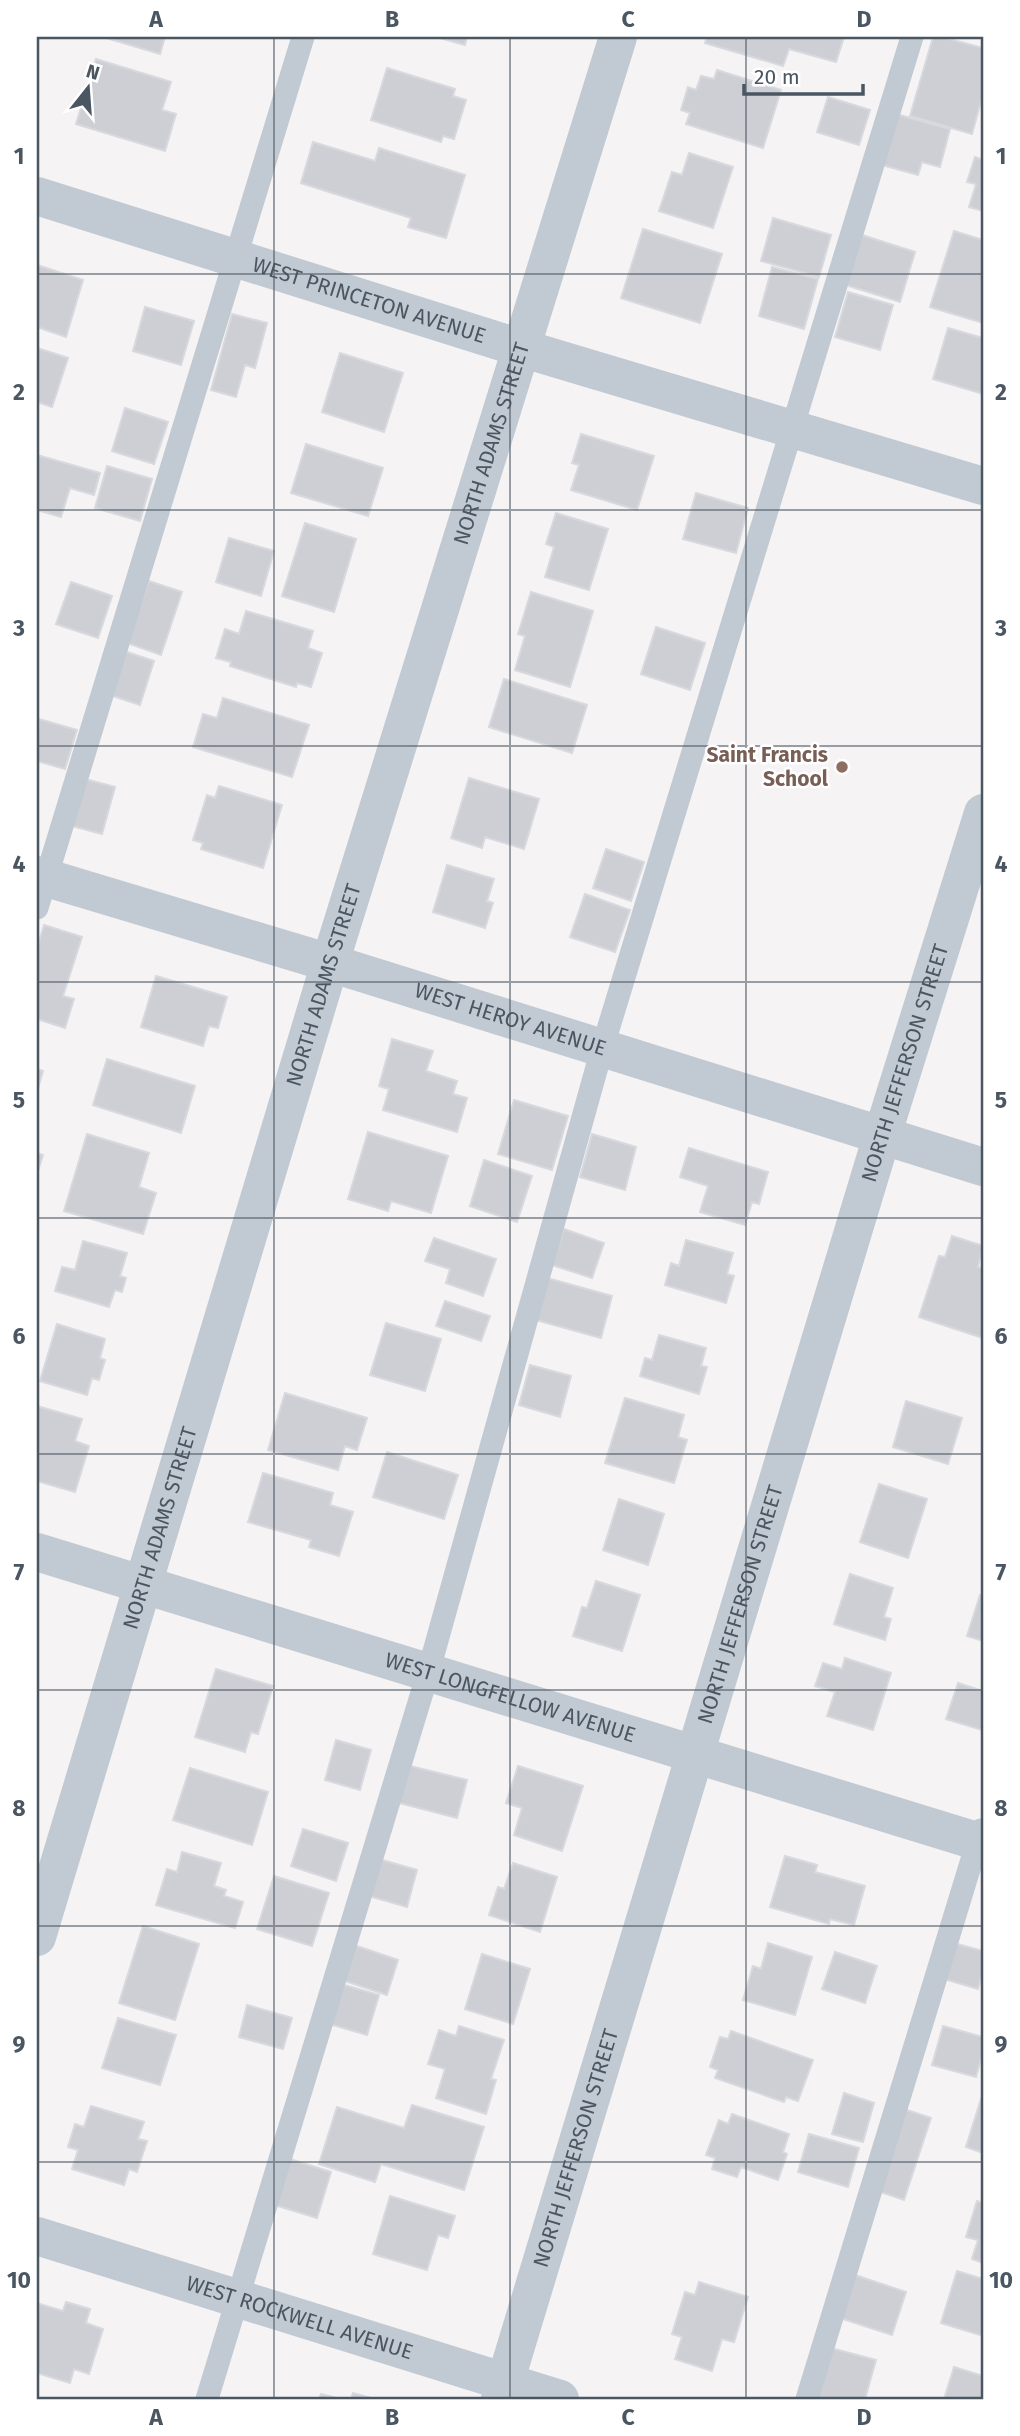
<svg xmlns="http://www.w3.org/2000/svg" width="1020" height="2436" font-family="'Fira Sans',sans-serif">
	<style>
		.building { fill: #cdcfd5; stroke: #d7d9de; stroke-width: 2 }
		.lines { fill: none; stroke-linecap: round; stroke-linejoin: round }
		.lane { stroke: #c1cad2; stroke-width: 23 }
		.street { stroke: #c1cad2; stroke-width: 38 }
		.grid { fill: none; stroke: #4a5661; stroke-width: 2; stroke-opacity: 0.55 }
		.education-dot { fill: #8d6e63; stroke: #fff; stroke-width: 2.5 }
		.labels { text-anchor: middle; stroke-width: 5; stroke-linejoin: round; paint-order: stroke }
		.street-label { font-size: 21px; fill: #4a5661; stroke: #fff }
		.education-label { font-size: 21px; font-weight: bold; fill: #785e54; stroke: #fff; text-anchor: end }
		.neatline { fill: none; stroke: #4a5661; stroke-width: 2.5 }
		.grid-label { font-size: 23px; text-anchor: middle; font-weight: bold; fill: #4a5661 }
	</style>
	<rect width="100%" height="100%" fill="#f5f3f3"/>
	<!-- building -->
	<path class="building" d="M 103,37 L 165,37 L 160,54 Z
		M 436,37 L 467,37 L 465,45 Z
		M 707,37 L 844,37 L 836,62 L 789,49 L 783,66 L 705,43 Z
		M 933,37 L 942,37 L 983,48 L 983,94 L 972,134 L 910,116 Z
		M 96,59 L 171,82 L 162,110 L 176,114 L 165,151 L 76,124 Z
		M 387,68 L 455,89 L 453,96 L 466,100 L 454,139 L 443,136 L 441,142 L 371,120 Z
		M 717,70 L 781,90 L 763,148 L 686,124 L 690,113 L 681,110 L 688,87 L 696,90 L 701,76 L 714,79 Z
		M 828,97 L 870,110 L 859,145 L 817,132 Z
		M 896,114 L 950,129 L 940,167 L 922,162 L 918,175 L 882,165 Z
		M 313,142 L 375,161 L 379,148 L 465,175 L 446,238 L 408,227 L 411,218 L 301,183 Z
		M 689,153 L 733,167 L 713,228 L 659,211 L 672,172 L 682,175 Z
		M 975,157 L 983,160 L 983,211 L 969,207 L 976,184 L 967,182 Z
		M 773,218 L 831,235 L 819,277 L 761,261 Z
		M 643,229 L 722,254 L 700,323 L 621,298 Z
		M 954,231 L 983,240 L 983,323 L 930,307 Z
		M 862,235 L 915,252 L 900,302 L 846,285 Z
		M 37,265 L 83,280 L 66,337 L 37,327 Z
		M 772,267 L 818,279 L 804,329 L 759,316 Z
		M 848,292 L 893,305 L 880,350 L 835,337 Z
		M 145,307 L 194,321 L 181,365 L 133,351 Z
		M 232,314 L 267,323 L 255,368 L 245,365 L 236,397 L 211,390 Z
		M 948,328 L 983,338 L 983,394 L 933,379 Z
		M 37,348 L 68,358 L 52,407 L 37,402 Z
		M 340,353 L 403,373 L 384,432 L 322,412 Z
		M 125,408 L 168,422 L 154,464 L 112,451 Z
		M 581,434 L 654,456 L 637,510 L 571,490 L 579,465 L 572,463 Z
		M 306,444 L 383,468 L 368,516 L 291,493 Z
		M 37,455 L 100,473 L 94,495 L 70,488 L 61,517 L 37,510 Z
		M 107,466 L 152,479 L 140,521 L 95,508 Z
		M 696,493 L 748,508 L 736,553 L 683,539 Z
		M 556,513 L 608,529 L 589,590 L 545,577 L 554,547 L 546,544 Z
		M 305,523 L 356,539 L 334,612 L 282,596 Z
		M 229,538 L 274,551 L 261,596 L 216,582 Z
		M 149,581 L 182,592 L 161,655 L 127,643 Z
		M 71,582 L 112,596 L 98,638 L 56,624 Z
		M 531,592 L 593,611 L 570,687 L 515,670 L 525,636 L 518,634 Z
		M 246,611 L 313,631 L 308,648 L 322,653 L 311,687 L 297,683 L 296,687 L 230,666 L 231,662 L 216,658 L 225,629 L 239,634 Z
		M 656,627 L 705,643 L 690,690 L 641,674 Z
		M 124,651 L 154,661 L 140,705 L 110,695 Z
		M 504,679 L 587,705 L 572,753 L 489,727 Z
		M 223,698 L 309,725 L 292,777 L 193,747 L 203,714 L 217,718 Z
		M 39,719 L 77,730 L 65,769 L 37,761 Z
		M 469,778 L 539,799 L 524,849 L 485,837 L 482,848 L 451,838 Z
		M 85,779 L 115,787 L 102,834 L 72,826 Z
		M 219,786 L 282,805 L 263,868 L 201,849 L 203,843 L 193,840 L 207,795 L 215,798 Z
		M 606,849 L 644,862 L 631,901 L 593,888 Z
		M 447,865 L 494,879 L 487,901 L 493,903 L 485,928 L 433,912 Z
		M 585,894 L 630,910 L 615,952 L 570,937 Z
		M 44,925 L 82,937 L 63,996 L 74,999 L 65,1028 L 37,1019 L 37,949 Z
		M 156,976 L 227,997 L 218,1028 L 209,1026 L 203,1046 L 141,1027 Z
		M 392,1039 L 433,1051 L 426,1071 L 457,1081 L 453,1094 L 467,1098 L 457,1132 L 383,1110 L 389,1089 L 379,1086 Z
		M 107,1059 L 195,1086 L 181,1133 L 93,1105 Z
		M 37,1069 L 43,1071 L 37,1092 Z
		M 514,1100 L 568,1116 L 552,1170 L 498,1154 Z
		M 368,1132 L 448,1156 L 431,1213 L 391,1201 L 388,1211 L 348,1199 Z
		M 87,1134 L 149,1153 L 139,1187 L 156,1193 L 143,1234 L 64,1211 Z
		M 592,1134 L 636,1147 L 625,1190 L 580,1177 Z
		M 689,1148 L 768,1172 L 759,1204 L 752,1202 L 745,1225 L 700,1212 L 708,1186 L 680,1177 Z
		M 37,1153 L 43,1155 L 37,1174 Z
		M 484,1160 L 532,1176 L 517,1222 L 470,1206 Z
		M 564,1229 L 604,1243 L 592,1278 L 552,1265 Z
		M 952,1236 L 983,1246 L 978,1267 L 983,1269 L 983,1338 L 919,1317 L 939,1256 L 945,1257 Z
		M 434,1238 L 496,1259 L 483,1296 L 446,1283 L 450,1269 L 425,1261 Z
		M 686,1240 L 733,1253 L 727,1274 L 734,1276 L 726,1303 L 665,1285 L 671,1263 L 679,1266 Z
		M 83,1241 L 127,1253 L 120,1276 L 126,1278 L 122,1292 L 115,1290 L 109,1307 L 55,1291 L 62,1267 L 75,1270 Z
		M 547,1278 L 612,1296 L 601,1338 L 536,1320 Z
		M 445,1301 L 490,1316 L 481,1341 L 436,1326 Z
		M 386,1323 L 441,1339 L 425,1391 L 370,1375 Z
		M 57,1324 L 105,1339 L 100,1358 L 105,1360 L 99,1380 L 92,1378 L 87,1395 L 40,1381 Z
		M 659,1335 L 706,1348 L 701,1366 L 707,1367 L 699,1394 L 640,1376 L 645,1358 L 652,1360 Z
		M 530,1365 L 571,1376 L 560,1417 L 519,1405 Z
		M 285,1393 L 367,1418 L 357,1450 L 345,1446 L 338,1470 L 268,1450 Z
		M 625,1398 L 684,1415 L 678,1437 L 687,1440 L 674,1483 L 605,1463 Z
		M 906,1401 L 962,1418 L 948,1464 L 893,1447 Z
		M 37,1406 L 82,1419 L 75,1441 L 89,1446 L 75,1492 L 37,1481 Z
		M 387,1452 L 458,1475 L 444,1519 L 373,1497 Z
		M 263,1473 L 333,1493 L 330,1505 L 353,1512 L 339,1556 L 309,1547 L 311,1540 L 248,1522 Z
		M 879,1484 L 927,1499 L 908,1558 L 860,1542 Z
		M 619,1499 L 664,1514 L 648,1565 L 603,1550 Z
		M 850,1574 L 893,1588 L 884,1617 L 891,1619 L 885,1640 L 834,1624 Z
		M 596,1581 L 640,1595 L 622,1651 L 573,1636 L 582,1607 L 587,1608 Z
		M 980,1595 L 983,1596 L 983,1641 L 967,1636 Z
		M 845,1658 L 891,1673 L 873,1730 L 827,1716 L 835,1692 L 815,1686 L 823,1663 L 842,1669 Z
		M 216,1669 L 273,1686 L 258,1734 L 251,1732 L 245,1752 L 195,1737 Z
		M 958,1683 L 983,1691 L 982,1730 L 946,1719 Z
		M 336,1740 L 371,1750 L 360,1790 L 325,1780 Z
		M 398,1763 L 467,1780 L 457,1818 L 388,1800 Z
		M 518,1766 L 583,1786 L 562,1851 L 514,1835 L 522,1808 L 506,1803 Z
		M 190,1768 L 268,1792 L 252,1845 L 173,1820 Z
		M 303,1829 L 348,1843 L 336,1881 L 291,1866 Z
		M 182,1852 L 221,1863 L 214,1886 L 226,1890 L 224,1896 L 243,1902 L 235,1928 L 156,1905 L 167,1869 L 177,1872 Z
		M 785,1856 L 817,1865 L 815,1872 L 865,1886 L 854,1925 L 830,1919 L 829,1924 L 770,1907 Z
		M 372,1857 L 417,1870 L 407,1907 L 362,1894 Z
		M 513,1863 L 557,1877 L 540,1932 L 489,1915 L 498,1887 L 504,1889 Z
		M 274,1876 L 329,1893 L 312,1946 L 257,1929 Z
		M 143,1926 L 199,1944 L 175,2020 L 119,2003 Z
		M 950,1942 L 983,1951 L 983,1970 L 978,1989 L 941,1978 Z
		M 348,1943 L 398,1960 L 387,1995 L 336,1978 Z
		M 768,1943 L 812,1957 L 795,2015 L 743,2000 L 753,1966 L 761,1969 Z
		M 835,1952 L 877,1966 L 865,2003 L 822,1989 Z
		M 482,1954 L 530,1969 L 513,2024 L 465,2009 Z
		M 334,1982 L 379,1995 L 367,2035 L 323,2022 Z
		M 247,2005 L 292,2018 L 283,2049 L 239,2037 Z
		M 118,2018 L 176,2035 L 160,2085 L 102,2068 Z
		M 459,2026 L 504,2040 L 491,2079 L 496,2080 L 486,2114 L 436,2098 L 445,2069 L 428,2064 L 439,2030 L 456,2036 Z
		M 943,2026 L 983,2037 L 983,2051 L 976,2077 L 932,2065 Z
		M 731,2031 L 813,2060 L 798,2101 L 786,2097 L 784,2102 L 715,2078 L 718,2070 L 710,2067 L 720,2037 L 728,2039 Z
		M 844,2093 L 874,2103 L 863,2142 L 832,2134 Z
		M 981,2099 L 983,2100 L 983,2153 L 966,2147 Z
		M 412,2105 L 484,2127 L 464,2190 L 381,2164 L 375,2182 L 319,2164 L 337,2107 L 404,2128 Z
		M 91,2106 L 144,2122 L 138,2139 L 147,2141 L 137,2172 L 129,2169 L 124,2185 L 72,2169 L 78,2150 L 68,2147 L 75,2124 L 84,2127 Z
		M 901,2108 L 931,2118 L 904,2200 L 875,2190 Z
		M 732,2114 L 789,2134 L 783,2152 L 787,2154 L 778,2180 L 741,2167 L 737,2177 L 712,2169 L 715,2158 L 706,2155 L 719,2120 L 728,2124 Z
		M 809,2134 L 859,2148 L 848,2187 L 798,2172 Z
		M 280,2156 L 331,2172 L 317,2218 L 265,2202 Z
		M 390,2196 L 455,2216 L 448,2238 L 438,2235 L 427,2270 L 373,2254 Z
		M 977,2201 L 983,2203 L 983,2263 L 972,2259 L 978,2240 L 966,2237 Z
		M 957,2271 L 983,2279 L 983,2336 L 941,2323 Z
		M 852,2274 L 906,2292 L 892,2335 L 837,2317 Z
		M 699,2282 L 748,2297 L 734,2342 L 722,2339 L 712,2371 L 675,2359 L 682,2337 L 672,2334 L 685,2292 L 695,2295 Z
		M 66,2302 L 90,2309 L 86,2323 L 103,2329 L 89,2374 L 74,2369 L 70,2383 L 37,2373 L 37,2303 L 63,2311 Z
		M 827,2347 L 876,2360 L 865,2399 L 813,2399 Z
		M 954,2367 L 983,2376 L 983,2399 L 944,2399 Z
		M 353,2393 L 375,2399 L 351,2399 Z
		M 321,2394 L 341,2399 L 319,2399 Z"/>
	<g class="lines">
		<!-- lane -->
		<path class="lane" d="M 37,908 L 303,37
			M 207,2399 L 428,1673 L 602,1049 L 912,37
			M 807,2399 L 981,1830"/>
		<!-- street -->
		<g class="street">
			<path id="s1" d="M 37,196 L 521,348 L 983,486"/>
			<path id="s2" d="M 37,875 L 330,963 L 983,1167"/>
			<path id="s3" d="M 37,1552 L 983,1843"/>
			<path id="s4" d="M 37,1937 L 330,963 L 618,37"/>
			<path id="s5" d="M 37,2236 L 560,2399"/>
			<path id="s6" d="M 500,2399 L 882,1136 L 983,813"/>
		</g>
	</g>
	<!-- grid -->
	<path class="grid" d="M 274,37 L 274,2399M 510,37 L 510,2399M 746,37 L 746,2399M 37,274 L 983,274M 37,510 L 983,510M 37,746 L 983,746M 37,982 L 983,982M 37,1218 L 983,1218M 37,1454 L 983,1454M 37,1690 L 983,1690M 37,1926 L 983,1926M 37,2162 L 983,2162"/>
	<!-- markers -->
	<circle class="education-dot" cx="842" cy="767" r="7"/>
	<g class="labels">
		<!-- street labels -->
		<g class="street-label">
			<text dy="7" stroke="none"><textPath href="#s1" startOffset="348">WEST PRINCETON AVENUE</textPath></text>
			<text dy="7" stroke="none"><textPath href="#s4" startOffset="1561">NORTH ADAMS STREET</textPath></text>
			<text dy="7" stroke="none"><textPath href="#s4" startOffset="994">NORTH ADAMS STREET</textPath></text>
			<text dy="7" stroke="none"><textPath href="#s2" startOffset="495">WEST HEROY AVENUE</textPath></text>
			<text dy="7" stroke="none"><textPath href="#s6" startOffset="1396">NORTH JEFFERSON STREET</textPath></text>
			<text dy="7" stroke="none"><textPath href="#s4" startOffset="427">NORTH ADAMS STREET</textPath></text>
			<text dy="7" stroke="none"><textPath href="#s6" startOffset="830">NORTH JEFFERSON STREET</textPath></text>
			<text dy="7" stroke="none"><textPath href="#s3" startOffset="495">WEST LONGFELLOW AVENUE</textPath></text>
			<text dy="7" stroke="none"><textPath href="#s6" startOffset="262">NORTH JEFFERSON STREET</textPath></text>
			<text dy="7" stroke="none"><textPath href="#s5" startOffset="275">WEST ROCKWELL AVENUE</textPath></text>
		</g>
		<!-- education labels -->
		<g class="education-label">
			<text x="828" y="762">Saint Francis<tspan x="828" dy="24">School</tspan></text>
		</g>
	</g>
	<!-- border -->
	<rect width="1020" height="2436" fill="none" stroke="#ffffff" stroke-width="77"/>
	<!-- north arrow -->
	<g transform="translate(88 88) rotate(17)" stroke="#ffffff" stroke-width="5" paint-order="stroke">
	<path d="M0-5L12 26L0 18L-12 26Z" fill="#4a5661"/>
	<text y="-10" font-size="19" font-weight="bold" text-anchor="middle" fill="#4a5661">N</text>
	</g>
	<!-- scale -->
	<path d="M744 84v10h119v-10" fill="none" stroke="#4a5661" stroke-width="3.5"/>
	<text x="754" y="84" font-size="21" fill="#4a5661" stroke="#ffffff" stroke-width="5" paint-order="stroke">20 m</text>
	<rect x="38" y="38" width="944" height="2360" class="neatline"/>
	<g class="grid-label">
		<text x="156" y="27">A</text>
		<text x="392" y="27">B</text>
		<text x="628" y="27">C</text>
		<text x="864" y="27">D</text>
		<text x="19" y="164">1</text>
		<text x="1001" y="164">1</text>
		<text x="19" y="400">2</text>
		<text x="1001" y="400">2</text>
		<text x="19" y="636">3</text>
		<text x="1001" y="636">3</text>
		<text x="19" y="872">4</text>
		<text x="1001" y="872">4</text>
		<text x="19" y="1108">5</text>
		<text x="1001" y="1108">5</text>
		<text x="19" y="1344">6</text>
		<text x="1001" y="1344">6</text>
		<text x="19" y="1580">7</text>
		<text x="1001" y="1580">7</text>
		<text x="19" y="1816">8</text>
		<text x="1001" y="1816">8</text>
		<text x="19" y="2052">9</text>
		<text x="1001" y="2052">9</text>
		<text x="19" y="2288">10</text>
		<text x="1001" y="2288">10</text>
		<text x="156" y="2425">A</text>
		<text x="392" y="2425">B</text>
		<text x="628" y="2425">C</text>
		<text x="864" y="2425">D</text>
	</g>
</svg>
